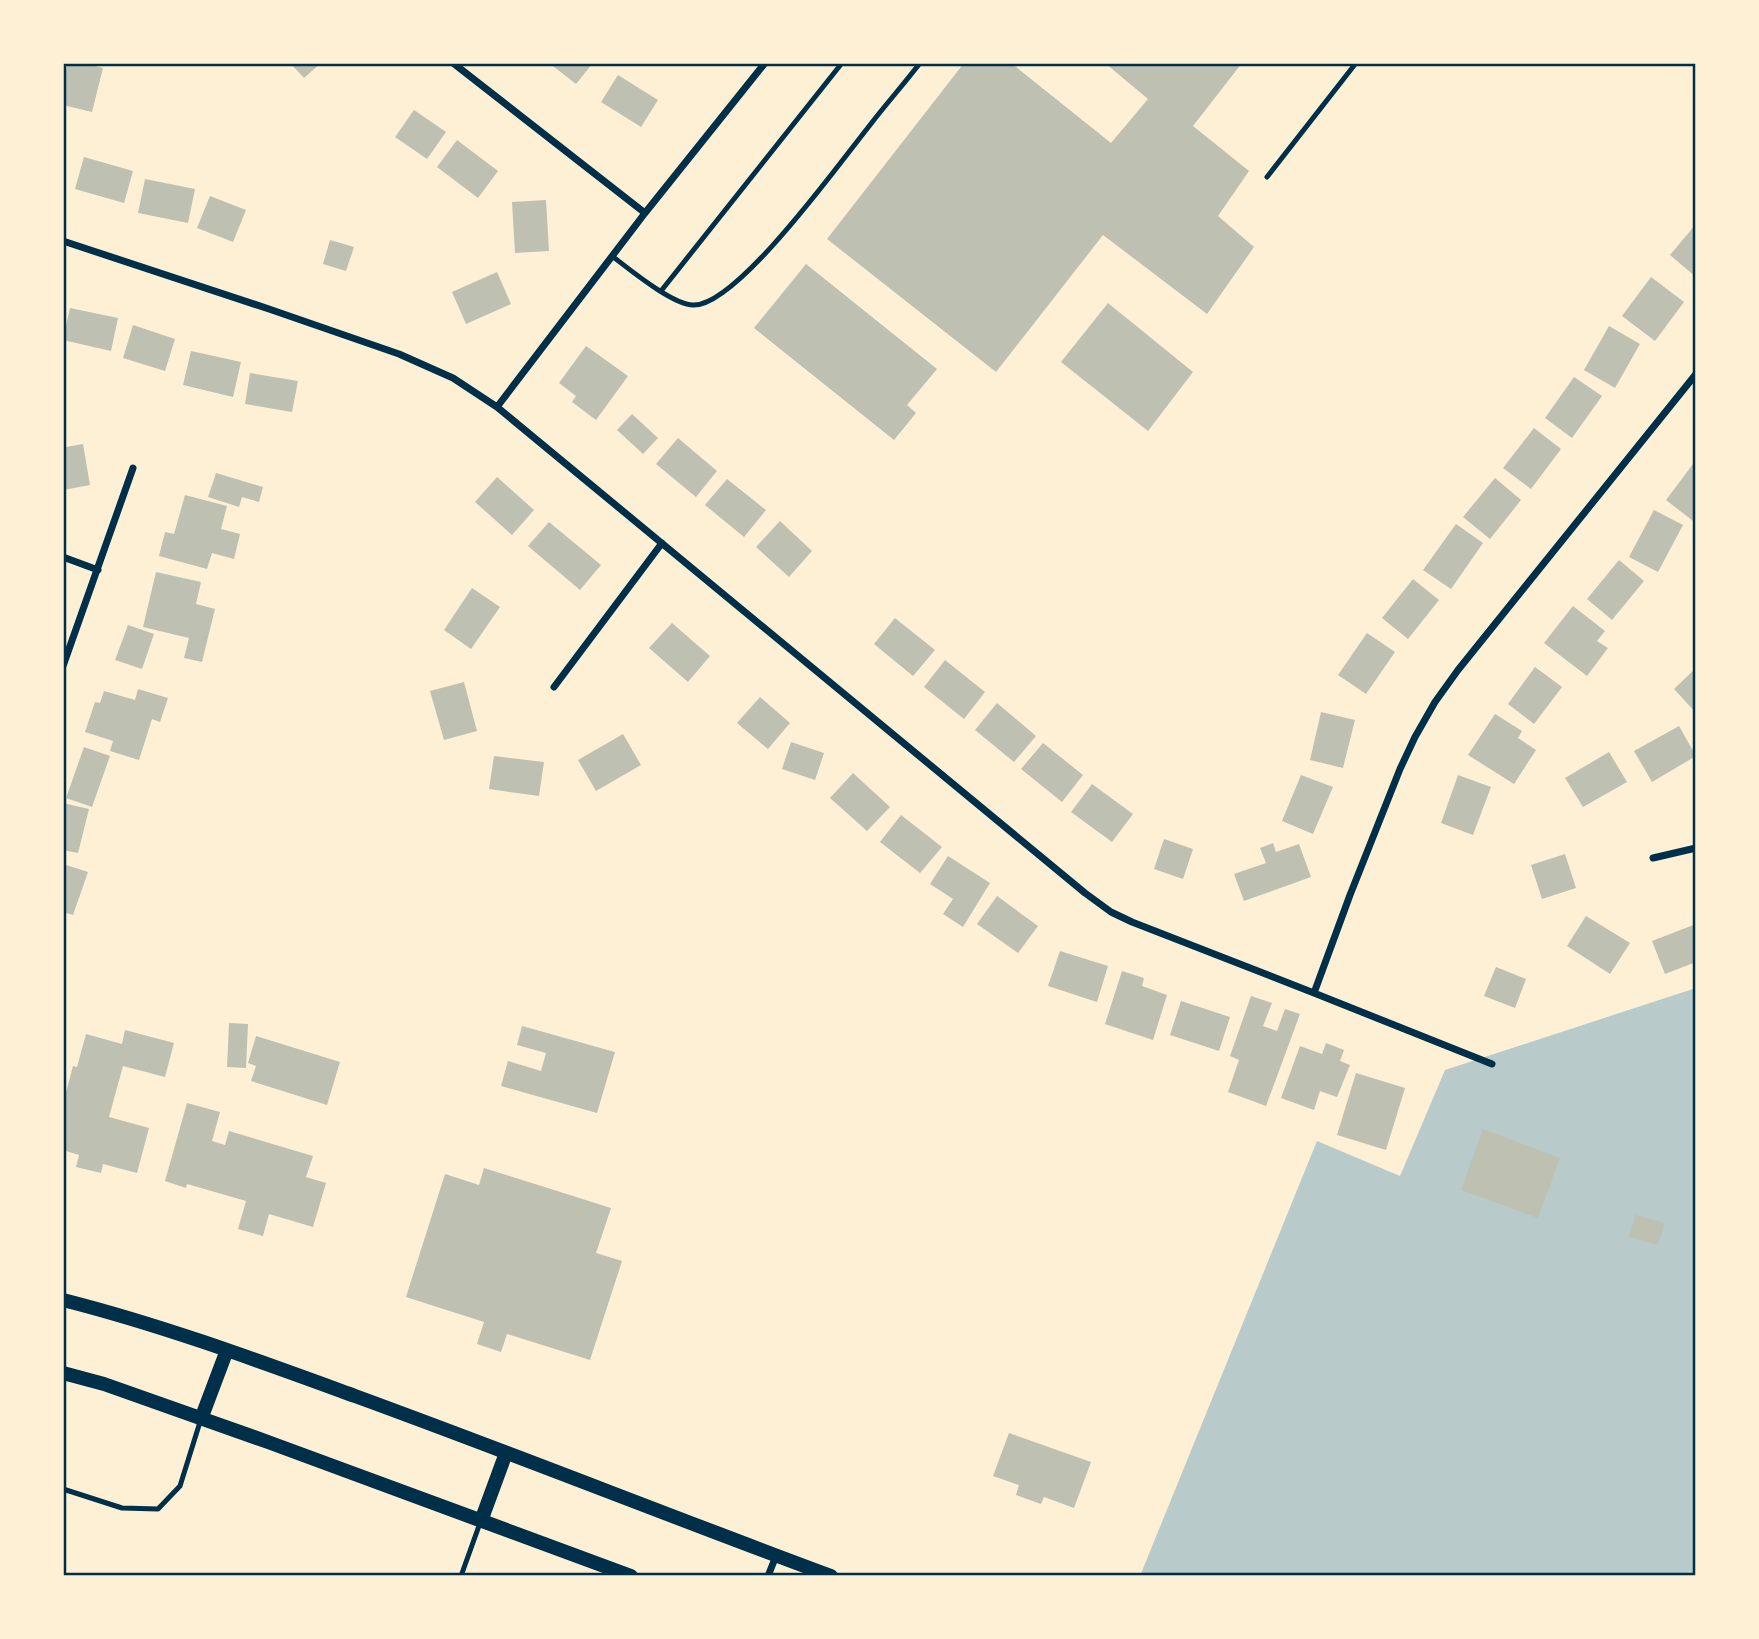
<svg xmlns="http://www.w3.org/2000/svg" width="1759" height="1639" font-family="'DM Sans',sans-serif">
	<style>
		.green { fill: #b9caca }
		.building { fill: #bec0b2 }
		.lines { fill: none; stroke-linecap: round; stroke-linejoin: round }
		.service { stroke: #003049; stroke-width: 5 }
		.minor { stroke: #003049; stroke-width: 7 }
		.secondary { stroke: #003049; stroke-width: 14 }
		.neatline { fill: none; stroke: #003049; stroke-width: 2.5 }
	</style>
	<rect width="100%" height="100%" fill="#fdf0d5"/>
	<!-- green -->
	<path class="green" d="M 1696,988 L 1696,1576 L 1140,1576 L 1317,1141 L 1400,1176 L 1445,1070 Z"/>
	<!-- building -->
	<path class="building" d="M 68,63 L 82,63 L 103,68 L 92,112 L 63,105 L 63,82 Z
		M 290,63 L 321,63 L 304,78 Z
		M 549,63 L 593,63 L 576,84 Z
		M 964,63 L 1011,63 L 1111,143 L 1148,99 L 1105,63 L 1242,63 L 1193,126 L 1249,171 L 1218,216 L 1254,247 L 1207,314 L 1103,235 L 996,372 L 827,239 Z
		M 618,75 L 658,100 L 641,127 L 601,102 Z
		M 414,110 L 446,132 L 427,159 L 395,137 Z
		M 457,140 L 498,171 L 478,198 L 437,167 Z
		M 84,157 L 133,171 L 124,203 L 75,189 Z
		M 145,179 L 195,189 L 188,223 L 138,213 Z
		M 210,196 L 246,210 L 233,242 L 197,228 Z
		M 546,200 L 549,251 L 515,253 L 512,202 Z
		M 1696,224 L 1696,277 L 1670,255 Z
		M 330,240 L 354,247 L 346,271 L 323,264 Z
		M 806,264 L 937,369 L 907,405 L 916,413 L 894,440 L 754,328 Z
		M 497,272 L 511,304 L 466,324 L 452,292 Z
		M 1651,277 L 1684,302 L 1655,341 L 1622,316 Z
		M 1108,303 L 1193,372 L 1148,431 L 1061,362 Z
		M 70,308 L 118,318 L 111,351 L 63,340 Z
		M 133,325 L 175,339 L 165,371 L 123,358 Z
		M 1609,326 L 1640,344 L 1615,388 L 1584,370 Z
		M 586,346 L 628,376 L 596,420 L 572,402 L 576,396 L 559,383 Z
		M 191,351 L 241,362 L 233,397 L 183,385 Z
		M 250,373 L 298,381 L 292,412 L 245,404 Z
		M 1574,377 L 1602,396 L 1572,438 L 1545,418 Z
		M 632,414 L 658,438 L 643,454 L 617,430 Z
		M 1534,428 L 1561,449 L 1531,489 L 1503,468 Z
		M 63,436 L 64,436 L 66,447 L 83,444 L 90,485 L 63,490 Z
		M 678,438 L 717,471 L 696,497 L 656,464 Z
		M 1696,460 L 1696,517 L 1693,521 L 1666,500 Z
		M 216,473 L 263,487 L 259,502 L 242,497 L 239,507 L 208,497 Z
		M 497,477 L 534,510 L 512,535 L 475,502 Z
		M 1495,478 L 1521,500 L 1490,539 L 1463,517 Z
		M 727,479 L 766,510 L 744,537 L 705,505 Z
		M 185,495 L 227,506 L 221,529 L 240,534 L 234,559 L 212,553 L 207,569 L 159,556 L 165,532 L 174,534 Z
		M 1654,510 L 1683,525 L 1658,572 L 1629,557 Z
		M 780,521 L 812,551 L 789,577 L 756,547 Z
		M 549,522 L 601,565 L 580,590 L 528,546 Z
		M 1456,524 L 1483,543 L 1451,589 L 1423,570 Z
		M 1619,560 L 1644,581 L 1612,620 L 1587,599 Z
		M 156,572 L 201,582 L 196,604 L 215,609 L 202,662 L 184,658 L 189,638 L 143,627 Z
		M 1413,579 L 1439,600 L 1408,639 L 1382,618 Z
		M 472,588 L 500,607 L 471,649 L 444,630 Z
		M 1573,606 L 1605,631 L 1597,641 L 1608,648 L 1587,676 L 1544,643 Z
		M 895,618 L 935,650 L 913,676 L 874,644 Z
		M 672,623 L 710,656 L 688,682 L 649,648 Z
		M 128,625 L 154,634 L 142,669 L 115,660 Z
		M 1367,633 L 1395,652 L 1366,694 L 1338,675 Z
		M 945,660 L 985,692 L 964,719 L 924,687 Z
		M 1535,667 L 1562,687 L 1534,724 L 1508,704 Z
		M 1696,668 L 1696,713 L 1674,689 Z
		M 464,682 L 477,731 L 444,740 L 430,691 Z
		M 138,689 L 168,698 L 160,722 L 152,719 L 139,760 L 110,751 L 113,741 L 85,732 L 95,702 L 100,703 L 104,691 L 135,700 Z
		M 760,697 L 790,723 L 768,749 L 737,723 Z
		M 997,703 L 1036,736 L 1014,762 L 975,730 Z
		M 1321,712 L 1355,720 L 1343,768 L 1310,760 Z
		M 1495,714 L 1522,731 L 1518,738 L 1536,750 L 1514,784 L 1468,755 Z
		M 1679,726 L 1696,756 L 1652,782 L 1634,751 Z
		M 623,734 L 641,765 L 596,791 L 578,760 Z
		M 791,742 L 824,753 L 815,780 L 782,769 Z
		M 1043,743 L 1083,775 L 1062,802 L 1021,769 Z
		M 84,747 L 110,756 L 92,807 L 66,798 Z
		M 1609,752 L 1627,782 L 1583,807 L 1565,778 Z
		M 494,756 L 544,762 L 539,796 L 489,789 Z
		M 853,773 L 890,807 L 867,831 L 830,798 Z
		M 1301,775 L 1333,787 L 1313,834 L 1282,821 Z
		M 1458,775 L 1491,787 L 1473,835 L 1441,823 Z
		M 1092,784 L 1133,814 L 1112,842 L 1071,812 Z
		M 63,803 L 89,809 L 78,853 L 63,850 Z
		M 901,815 L 942,847 L 920,873 L 880,842 Z
		M 1164,839 L 1193,849 L 1183,879 L 1154,869 Z
		M 1273,843 L 1276,852 L 1299,844 L 1311,877 L 1244,901 L 1234,874 L 1266,863 L 1260,848 Z
		M 1565,854 L 1576,888 L 1542,899 L 1531,865 Z
		M 948,856 L 990,883 L 963,927 L 943,914 L 953,899 L 930,884 Z
		M 63,864 L 88,872 L 73,915 L 63,912 Z
		M 997,896 L 1038,926 L 1018,953 L 977,924 Z
		M 1586,916 L 1630,943 L 1610,974 L 1567,946 Z
		M 1696,924 L 1696,962 L 1665,974 L 1652,941 Z
		M 1060,951 L 1108,966 L 1097,1002 L 1048,986 Z
		M 1496,967 L 1526,979 L 1515,1008 L 1484,996 Z
		M 1122,971 L 1144,978 L 1142,986 L 1167,995 L 1153,1040 L 1105,1024 Z
		M 1251,996 L 1272,1003 L 1263,1026 L 1277,1031 L 1285,1009 L 1300,1014 L 1266,1106 L 1228,1092 L 1239,1060 L 1230,1056 Z
		M 1181,1001 L 1230,1017 L 1219,1051 L 1170,1035 Z
		M 229,1023 L 248,1024 L 246,1068 L 227,1067 Z
		M 522,1026 L 615,1052 L 597,1113 L 501,1086 L 508,1061 L 541,1071 L 546,1053 L 517,1045 Z
		M 125,1030 L 174,1043 L 165,1077 L 123,1066 L 109,1117 L 149,1128 L 137,1173 L 103,1164 L 101,1173 L 76,1167 L 79,1155 L 63,1150 L 63,1104 L 73,1066 L 77,1067 L 86,1034 L 122,1044 Z
		M 256,1036 L 340,1062 L 327,1105 L 251,1081 L 256,1066 L 248,1063 Z
		M 1326,1043 L 1344,1050 L 1340,1061 L 1350,1065 L 1337,1097 L 1320,1091 L 1314,1110 L 1281,1098 L 1300,1046 L 1322,1054 Z
		M 1356,1073 L 1405,1088 L 1386,1150 L 1337,1135 Z
		M 187,1103 L 220,1112 L 212,1141 L 225,1145 L 229,1131 L 313,1156 L 306,1177 L 326,1183 L 313,1227 L 269,1214 L 263,1236 L 238,1229 L 246,1201 L 187,1184 L 186,1188 L 165,1181 Z
		M 1483,1129 L 1560,1158 L 1538,1218 L 1461,1190 Z
		M 484,1168 L 611,1208 L 596,1253 L 622,1261 L 590,1360 L 507,1334 L 501,1352 L 477,1344 L 484,1322 L 406,1297 L 445,1174 L 479,1185 Z
		M 1635,1215 L 1665,1223 L 1658,1245 L 1629,1237 Z
		M 1009,1433 L 1091,1462 L 1074,1508 L 1044,1497 L 1041,1504 L 1016,1495 L 1019,1485 L 993,1476 Z"/>
	<g class="lines">
		<!-- service -->
		<path class="service" d="M 1267,177 L 1356,63
			M 612,256 C 629,269 674,306 694,305 C 738,305 841,161 870,125 C 886,104 904,84 920,63
			M 661,291 L 842,63
			M 63,1489 L 122,1508 L 158,1509 L 180,1486 L 200,1422
			M 461,1576 L 480,1523"/>
		<!-- minor -->
		<path class="minor" d="M 453,63 L 645,213
			M 63,241 L 269,309 L 399,354 L 453,378 L 497,407 L 1085,893 L 1111,912 L 1132,922 L 1314,993 L 1492,1064
			M 497,407 L 645,213 L 765,63
			M 63,557 L 98,570
			M 63,666 L 133,468
			M 554,687 L 662,543
			M 1653,858 L 1696,848
			M 1314,993 L 1350,895 L 1400,769 L 1415,737 L 1435,702 L 1458,670 L 1696,374
			M 768,1576 L 776,1556"/>
		<!-- secondary -->
		<path class="secondary" d="M 63,1300 C 162,1325 259,1361 355,1396 C 514,1454 672,1517 831,1576
			M 63,1373 L 104,1384 L 268,1442 L 631,1576
			M 201,1419 L 227,1350
			M 481,1521 L 506,1453"/>
	</g>
	<!-- border -->
	<rect width="1759" height="1639" fill="none" stroke="#fdf0d5" stroke-width="130"/>
	<rect x="65" y="65" width="1629" height="1509" class="neatline"/>
</svg>
